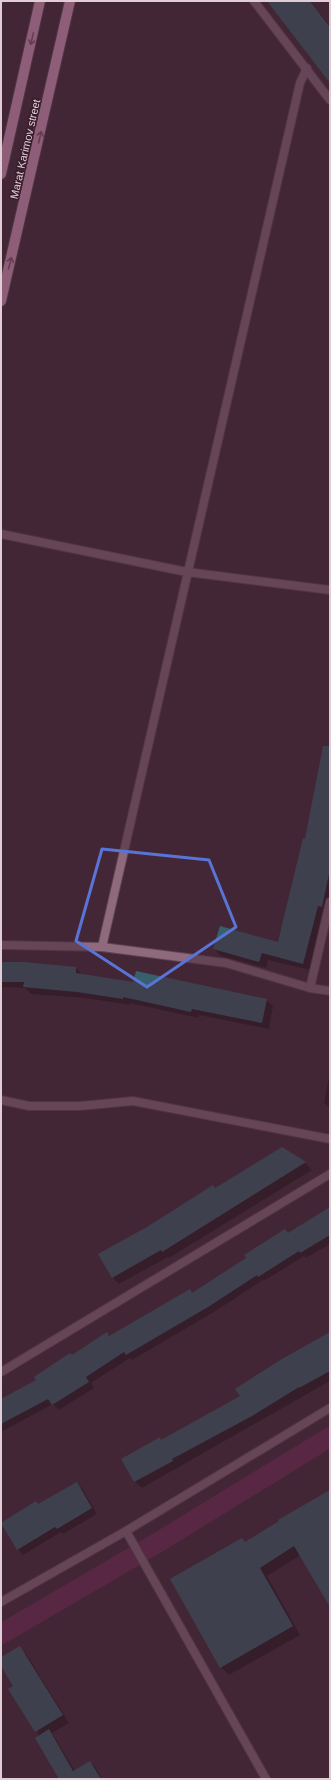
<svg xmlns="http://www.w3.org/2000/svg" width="331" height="1780" font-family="Arial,sans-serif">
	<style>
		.shadow { fill: #0007 }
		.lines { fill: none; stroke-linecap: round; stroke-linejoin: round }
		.canal { stroke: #722853; stroke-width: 20 }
		.building { fill: #385f6c }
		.lane-casing { stroke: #604553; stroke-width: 10 }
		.street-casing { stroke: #604553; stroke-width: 10 }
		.primary-casing { stroke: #604553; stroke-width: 12 }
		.lane { stroke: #8e6a7c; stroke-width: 8 }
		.street { stroke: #8e6a7c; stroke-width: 8 }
		.primary { stroke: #e9a0c5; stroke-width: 10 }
		.oneway { stroke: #885871 }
		.marked { fill: none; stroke: #5874d7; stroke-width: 3; stroke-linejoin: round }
		.labels { text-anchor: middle; stroke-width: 3; stroke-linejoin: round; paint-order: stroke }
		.street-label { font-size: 11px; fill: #e0cdd6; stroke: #391d2c }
	</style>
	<rect width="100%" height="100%" fill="#442736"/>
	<!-- shadow -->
	<path class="shadow" d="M 268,1 L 311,1 L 330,26 L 330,82 Z
		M 330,766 L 330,905 L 324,912 L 310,970 L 268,960 L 266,968 L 221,956 L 214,949 L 279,943 L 306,840 Z
		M 1,963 L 76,968 L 82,975 L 134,983 L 266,1000 L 273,1006 L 269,1029 L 199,1015 L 198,1018 L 130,1003 L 130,1005 L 85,998 L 31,994 L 25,988 L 1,987 Z
		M 330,1072 L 330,1108 L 324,1103 Z
		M 282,1148 L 305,1163 L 312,1170 L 169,1258 L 168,1257 L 119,1284 L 112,1277 L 147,1228 Z
		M 330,1209 L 330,1244 L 306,1258 L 304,1256 L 264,1281 L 263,1280 L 214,1312 L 132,1360 L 130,1358 L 91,1383 L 94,1388 L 59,1410 L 53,1404 L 1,1432 L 1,1400 L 37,1380 L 107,1334 L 110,1336 L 189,1290 L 193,1293 Z
		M 330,1332 L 330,1381 L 142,1488 L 135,1482 L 122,1459 L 159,1438 L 162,1441 L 241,1396 Z
		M 77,1483 L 82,1488 L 97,1514 L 63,1534 L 61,1532 L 23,1555 L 18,1549 L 39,1505 Z
		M 330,1491 L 330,1605 L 301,1555 L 267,1576 L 300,1635 L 229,1675 L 221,1667 L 171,1580 L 242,1539 L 246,1543 Z
		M 20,1648 L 27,1655 L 69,1723 L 52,1733 L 75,1771 L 90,1762 L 95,1767 L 102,1779 L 60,1779 L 40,1736 L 10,1689 L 14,1686 L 1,1664 L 1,1658 Z"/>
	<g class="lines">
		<!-- canal -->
		<path class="canal" d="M 1,1634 L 157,1543 L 330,1437"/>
	</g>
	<!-- building -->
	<path class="building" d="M 267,1 L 310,1 L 330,27 L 330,83 Z
		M 323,746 L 330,746 L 330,869 L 322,907 L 318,906 L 303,964 L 262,953 L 259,962 L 213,949 L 220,926 L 278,942 L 303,838 L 305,839 Z
		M 1,962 L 24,962 L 76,967 L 76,973 L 133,982 L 136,971 L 267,999 L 262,1023 L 192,1009 L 191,1012 L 123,997 L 123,999 L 77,992 L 23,987 L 24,982 L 1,982 Z
		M 282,1147 L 306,1162 L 162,1252 L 161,1250 L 112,1278 L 98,1254 L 147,1227 L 213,1185 L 215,1188 Z
		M 330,1207 L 330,1235 L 300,1253 L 299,1251 L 258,1277 L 257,1275 L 208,1307 L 126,1355 L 124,1352 L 86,1377 L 89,1382 L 52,1405 L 48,1399 L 1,1424 L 1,1399 L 36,1380 L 34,1377 L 70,1353 L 72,1355 L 107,1332 L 109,1336 L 190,1289 L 192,1293 L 246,1258 L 244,1255 L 285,1229 L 288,1233 Z
		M 330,1332 L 330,1371 L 299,1388 L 299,1387 L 252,1416 L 172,1459 L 173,1461 L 134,1482 L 121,1459 L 160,1437 L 161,1440 L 240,1396 L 235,1389 L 282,1359 Z
		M 77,1482 L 92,1508 L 57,1529 L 55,1527 L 17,1550 L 1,1523 L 36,1501 L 38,1504 Z
		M 330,1490 L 330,1607 L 294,1546 L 260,1568 L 293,1626 L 220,1668 L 170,1579 L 242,1538 L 245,1542 L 279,1521 L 278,1520 Z
		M 20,1646 L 63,1715 L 35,1732 L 8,1689 L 13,1686 L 1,1666 L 1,1657 Z
		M 49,1729 L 73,1771 L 90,1761 L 101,1779 L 59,1779 L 35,1738 Z"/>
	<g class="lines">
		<defs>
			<path id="lane" d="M 254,1 L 330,100
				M 1,534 L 187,572 L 330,590
				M 1,945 L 102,947 L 226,963 L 310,988 L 330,991
				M 102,947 L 300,83 L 307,68
				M 310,988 L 330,902
				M 1,1100 L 29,1106 L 80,1106 L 133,1101 L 330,1139
				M 1,1372 L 330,1174
				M 126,1531 L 266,1779"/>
			<path id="street" d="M 1,1602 L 126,1531 L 330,1408"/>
			<path id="primary" d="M 1,174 L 40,1
				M 1,301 L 70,1"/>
		</defs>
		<!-- lane casing -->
		<use href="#lane" class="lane-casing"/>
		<!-- street casing -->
		<use href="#street" class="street-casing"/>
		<!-- primary casing -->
		<use href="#primary" class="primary-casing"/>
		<!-- lane -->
		<use href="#lane" class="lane"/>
		<!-- street -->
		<use href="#street" class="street"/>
		<!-- primary -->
		<use href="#primary" class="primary"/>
	</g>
	<!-- one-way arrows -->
	<defs><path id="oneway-shaft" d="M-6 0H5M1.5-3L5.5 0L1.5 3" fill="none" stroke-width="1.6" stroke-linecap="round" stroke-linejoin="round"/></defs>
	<g class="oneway">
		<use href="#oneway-shaft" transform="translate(32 39) rotate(103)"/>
		<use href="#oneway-shaft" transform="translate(40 137) rotate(-77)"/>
		<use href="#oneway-shaft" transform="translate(10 263) rotate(-76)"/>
	</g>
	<!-- marked area -->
	<path d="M0 0H331V1780H0ZM 102,849 L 209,860 L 236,927 L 147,987 L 76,941 Z" fill="#442736" fill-opacity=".55" fill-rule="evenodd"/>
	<path class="marked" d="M 102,849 L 209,860 L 236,927 L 147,987 L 76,941 Z"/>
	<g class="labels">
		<!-- street labels -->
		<g class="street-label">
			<text transform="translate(25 149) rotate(-77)" y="4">Marat Karimov street</text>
		</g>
	</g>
	<!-- border -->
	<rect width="331" height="1780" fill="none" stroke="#e0cdd6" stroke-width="4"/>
</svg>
